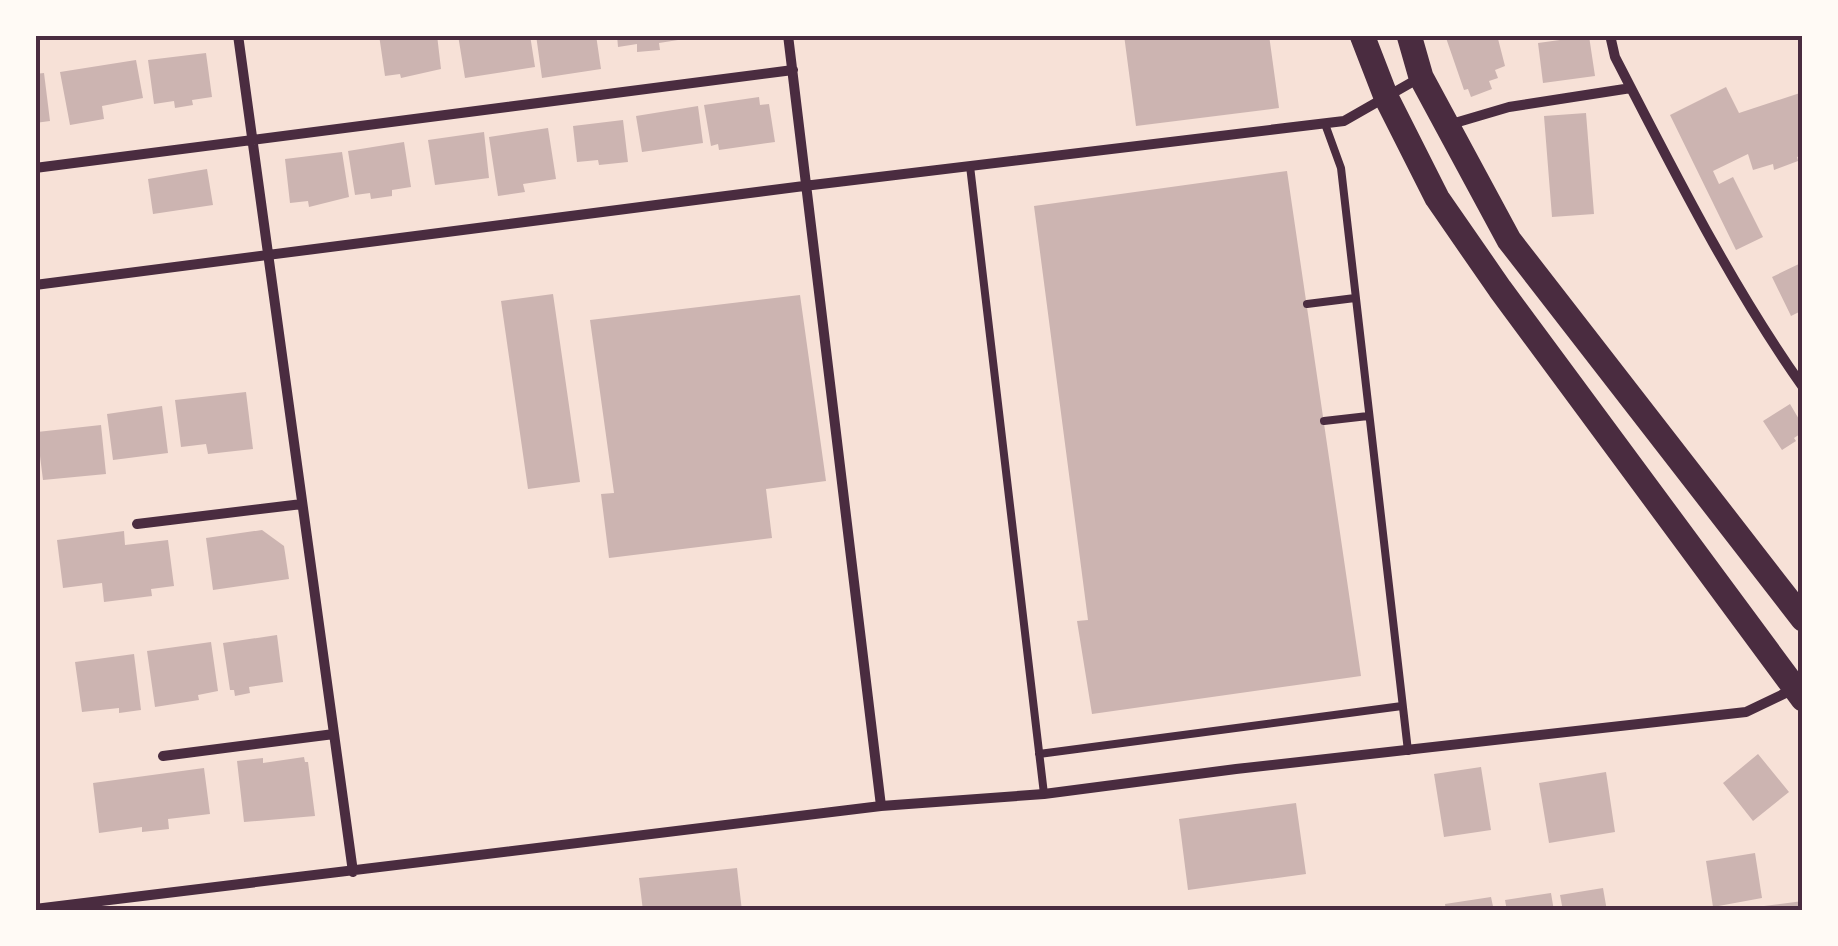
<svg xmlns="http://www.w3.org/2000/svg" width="1838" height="946" font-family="Bitter,serif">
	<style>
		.building { fill: #ccb4b1 }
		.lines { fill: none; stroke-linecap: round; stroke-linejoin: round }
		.service { stroke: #4a2c40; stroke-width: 8 }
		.minor { stroke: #4a2c40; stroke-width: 10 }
		.primary { stroke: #4a2c40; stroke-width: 25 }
		.neatline { fill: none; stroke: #4a2c40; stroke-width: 4 }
	</style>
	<rect width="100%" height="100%" fill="#f7e1d7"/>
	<!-- building -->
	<path class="building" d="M 379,35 L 437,35 L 441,69 L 401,78 L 400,74 L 385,76 Z
		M 458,35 L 530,35 L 535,67 L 465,78 Z
		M 536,35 L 596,35 L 601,69 L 542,78 Z
		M 617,35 L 677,35 L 678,40 L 659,43 L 660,50 L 637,52 L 637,44 L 618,47 Z
		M 1124,35 L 1269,35 L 1279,108 L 1136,126 Z
		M 1445,35 L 1497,35 L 1505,66 L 1495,70 L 1498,78 L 1489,81 L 1492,89 L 1471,97 L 1468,89 L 1464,90 Z
		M 1589,36 L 1595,76 L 1543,83 L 1538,43 Z
		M 206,53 L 212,97 L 192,100 L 193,105 L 175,108 L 174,101 L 154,104 L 148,60 Z
		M 136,60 L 143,98 L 102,106 L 104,119 L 70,125 L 60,72 Z
		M 44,73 L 50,121 L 35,123 L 35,74 Z
		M 1726,87 L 1739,113 L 1803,92 L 1803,155 L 1797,157 L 1798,161 L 1774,170 L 1773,164 L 1753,170 L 1748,154 L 1713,171 L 1719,184 L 1733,177 L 1763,237 L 1736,250 L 1670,115 Z
		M 759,97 L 760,105 L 769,104 L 775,142 L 719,150 L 718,144 L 711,146 L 704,105 Z
		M 698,106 L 703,143 L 642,152 L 636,116 Z
		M 1586,113 L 1594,214 L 1552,217 L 1544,116 Z
		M 623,120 L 628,162 L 599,165 L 598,160 L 577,162 L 573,126 Z
		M 548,128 L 556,179 L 523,184 L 525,192 L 498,196 L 489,137 Z
		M 484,132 L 489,178 L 435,185 L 428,140 Z
		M 404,142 L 411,187 L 392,190 L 392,196 L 371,199 L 370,193 L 355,195 L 348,151 Z
		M 342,152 L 349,197 L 309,207 L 308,201 L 290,203 L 285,159 Z
		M 207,169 L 213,205 L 153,214 L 148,179 Z
		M 1287,171 L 1361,676 L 1092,714 L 1077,621 L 1088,620 L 1034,206 Z
		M 1803,262 L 1803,310 L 1791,316 L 1772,277 Z
		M 553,294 L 580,482 L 528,489 L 501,301 Z
		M 800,295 L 826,481 L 766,489 L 772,538 L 609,558 L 601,494 L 614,493 L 590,320 Z
		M 246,392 L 253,449 L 208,454 L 206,444 L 181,447 L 175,400 Z
		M 1790,404 L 1803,426 L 1803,432 L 1794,438 L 1796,441 L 1782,450 L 1763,421 Z
		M 162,406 L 168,453 L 113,460 L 107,414 Z
		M 101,425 L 106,474 L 43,480 L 37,432 Z
		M 262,530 L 284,546 L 289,579 L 213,590 L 206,538 Z
		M 124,531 L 125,545 L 168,540 L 174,586 L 151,589 L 152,596 L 104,602 L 102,583 L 63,588 L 57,540 Z
		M 277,635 L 283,682 L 249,687 L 250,693 L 235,696 L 234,690 L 230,690 L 223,643 Z
		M 211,642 L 218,691 L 198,695 L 199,700 L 155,707 L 147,651 Z
		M 134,654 L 141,710 L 119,713 L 119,708 L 82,712 L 75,662 Z
		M 1758,754 L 1789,792 L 1753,821 L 1723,783 Z
		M 304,757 L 305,762 L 308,762 L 315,816 L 244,822 L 237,761 L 263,758 L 263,763 Z
		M 1481,767 L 1491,830 L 1444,837 L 1434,774 Z
		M 204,768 L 210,814 L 168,819 L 169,829 L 142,832 L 142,827 L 99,833 L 93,783 Z
		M 1606,772 L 1615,832 L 1549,843 L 1539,783 Z
		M 1296,803 L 1306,874 L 1188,890 L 1179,819 Z
		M 1755,853 L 1762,898 L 1713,907 L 1706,861 Z
		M 737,868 L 742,911 L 643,911 L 639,878 Z
		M 1603,888 L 1607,911 L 1563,911 L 1560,895 Z
		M 1551,893 L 1554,911 L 1507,911 L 1505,900 Z
		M 1491,897 L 1494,911 L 1446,911 L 1445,904 Z
		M 1803,901 L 1803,911 L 1740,911 L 1740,909 Z"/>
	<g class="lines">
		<!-- service -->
		<path class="service" d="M 1325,124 L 1341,168 L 1408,751
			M 970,166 L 1044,794
			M 1307,304 L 1355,298
			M 1324,421 L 1368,416
			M 1039,754 L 1402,706"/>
		<!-- minor -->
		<path class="minor" d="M 238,35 L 353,872
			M 788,35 L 881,806
			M 1610,35 L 1615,57 C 1673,169 1730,284 1803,387
			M 1448,125 L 1509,107 L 1631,88
			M 35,168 L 793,70
			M 35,285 L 804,186 L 1344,121 L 1421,77
			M 137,524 L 302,504
			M 163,756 L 334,734
			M 35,909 L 881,806 L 1044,794 L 1236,769 L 1746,712 L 1794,689"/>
		<!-- primary -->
		<path class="primary" d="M 1362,35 L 1386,97 L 1437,198 L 1500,289 L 1803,699
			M 1409,35 L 1421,77 L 1509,240 L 1803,619"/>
	</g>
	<!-- border -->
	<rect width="1838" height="946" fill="none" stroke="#fffaf5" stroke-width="75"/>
	<rect x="38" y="38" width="1762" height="870" class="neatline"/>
</svg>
